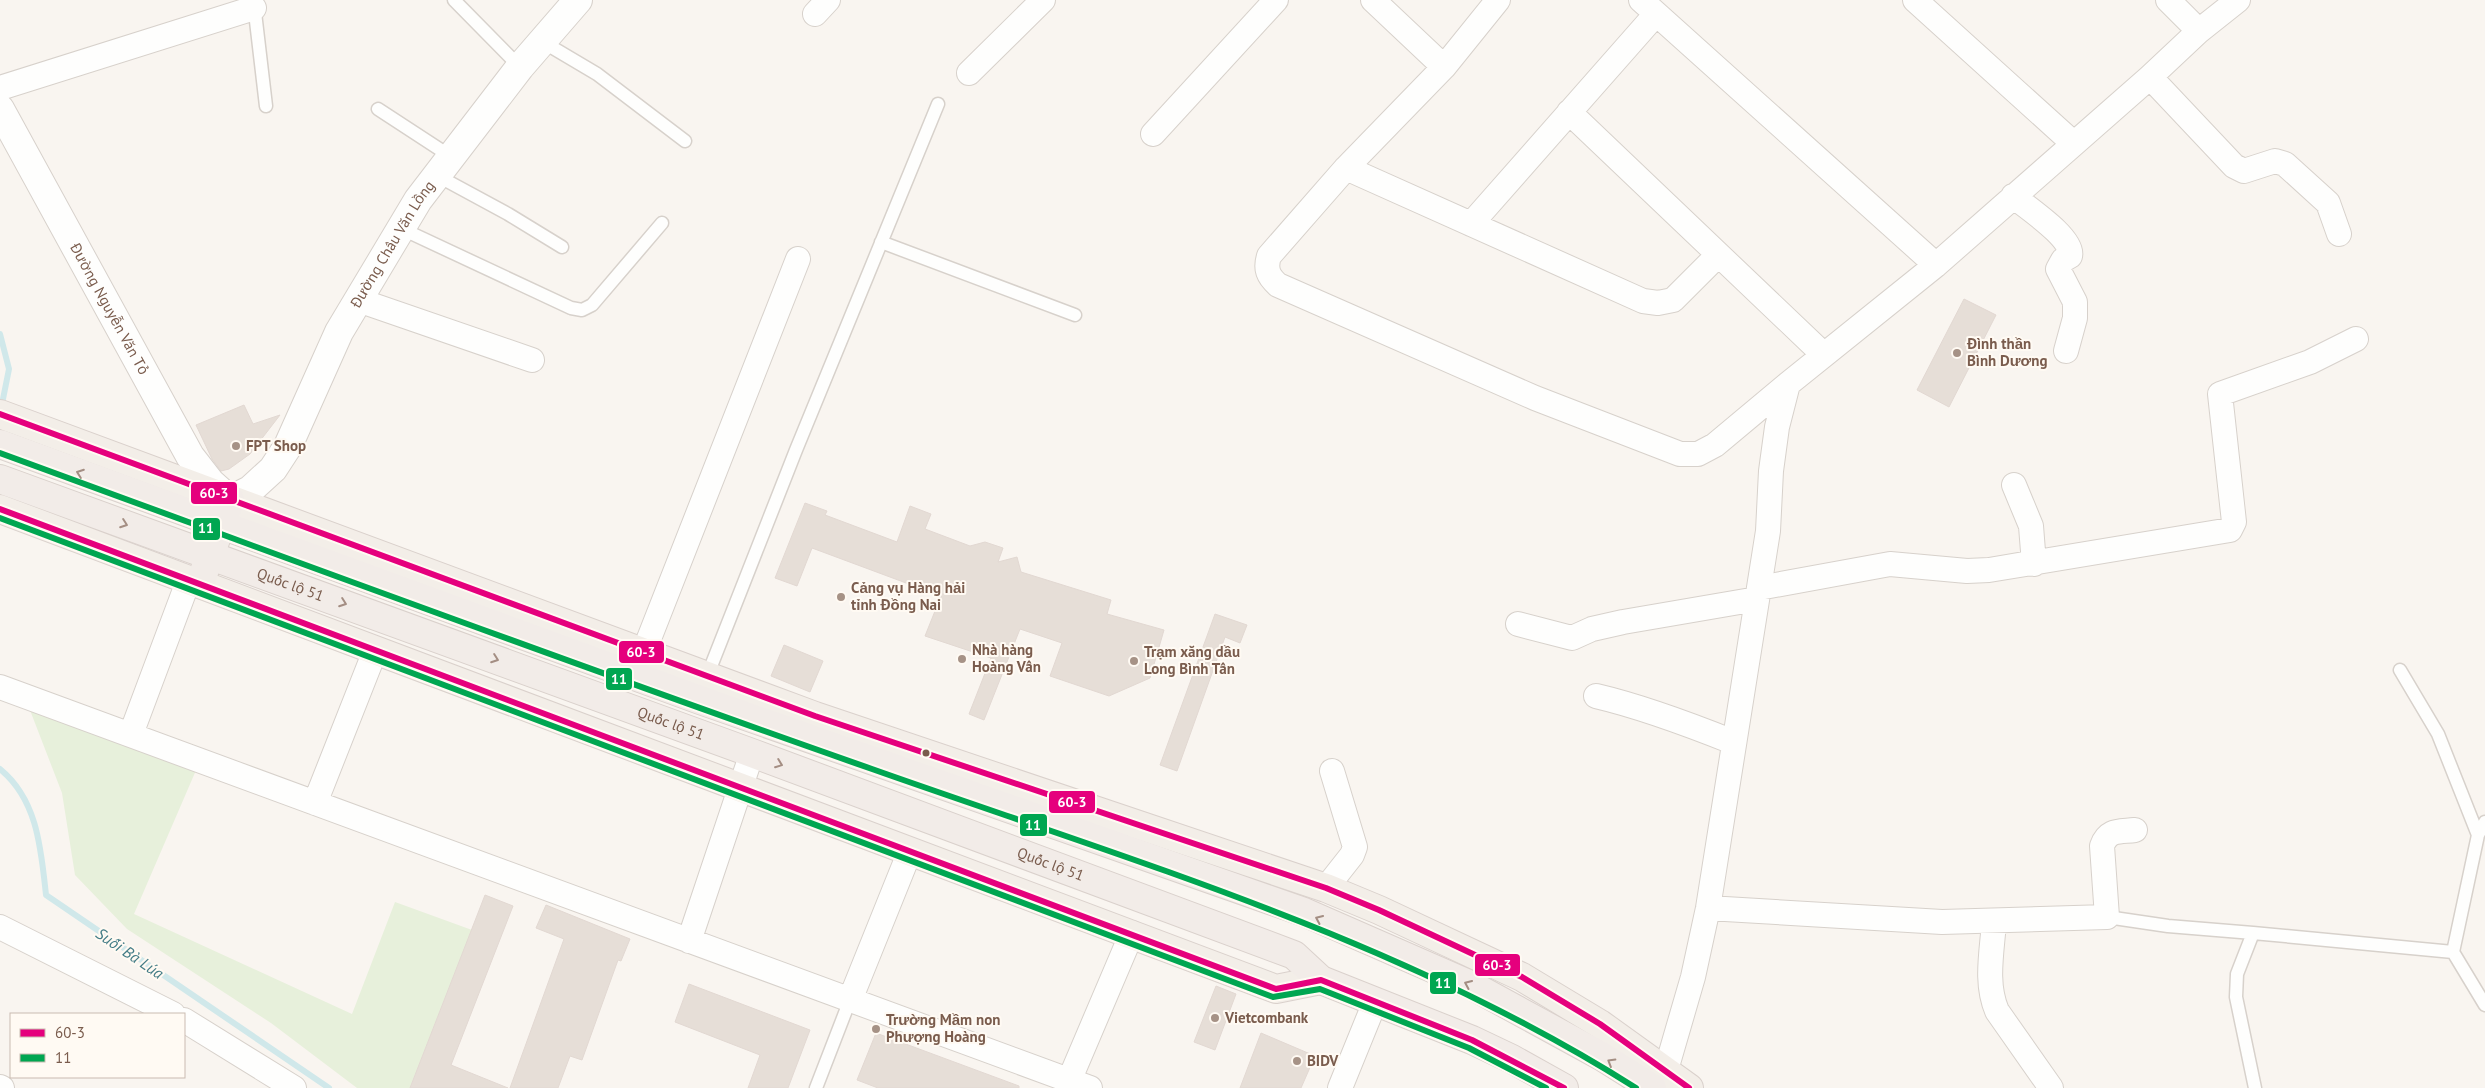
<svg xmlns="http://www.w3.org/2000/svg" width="2485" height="1088" font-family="'PT Sans',sans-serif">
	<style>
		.green { fill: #e7f0db }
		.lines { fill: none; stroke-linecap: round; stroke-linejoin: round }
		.stream { stroke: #d0e8ea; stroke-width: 6 }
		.building { fill: #e6ded7; stroke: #e2d8d2 }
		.service-casing { stroke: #d7d1cb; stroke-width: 15 }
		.minor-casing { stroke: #d7d1cb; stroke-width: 26 }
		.tertiary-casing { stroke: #d7d1cb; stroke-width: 30 }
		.primary-casing { stroke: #dad1cc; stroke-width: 30 }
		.trunk-casing { stroke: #dad1cc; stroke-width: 30 }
		.service { stroke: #fefefd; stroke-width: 12 }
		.minor { stroke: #fefefd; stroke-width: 24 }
		.tertiary { stroke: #fefefd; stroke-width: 28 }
		.primary { stroke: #f3eee8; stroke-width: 28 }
		.trunk { stroke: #f2ece8; stroke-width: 28 }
		.bus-1-casing { stroke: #fffaf3; stroke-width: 10 }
		.bus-2-casing { stroke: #fffaf3; stroke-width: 10 }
		.bus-1 { stroke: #e5007d; stroke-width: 6 }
		.bus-2 { stroke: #00a651; stroke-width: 6 }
		.oneway { stroke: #a48e83 }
		.poi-dot { fill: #a69286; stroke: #fffaf3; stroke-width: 2 }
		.bus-dot { fill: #7a5c4d; stroke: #fffaf3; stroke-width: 2 }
		.labels { text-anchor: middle; stroke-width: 4; stroke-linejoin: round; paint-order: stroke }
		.street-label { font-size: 15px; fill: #7a5c4d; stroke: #fffaf3 }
		.poi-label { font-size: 15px; font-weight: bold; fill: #7a5c4d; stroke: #fffaf3; text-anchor: start }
		.water-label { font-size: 16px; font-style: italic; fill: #437c86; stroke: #fffaf3 }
		.line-badge { stroke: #fffaf3; stroke-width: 2 }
		.badge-label { font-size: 14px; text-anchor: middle; font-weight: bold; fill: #fff }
	</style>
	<rect width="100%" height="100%" fill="#f9f5f0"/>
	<!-- green -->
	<path class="green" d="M 28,705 L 197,768 L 134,914 L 352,1014 L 395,902 L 472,930 L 410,1088 L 357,1088 L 271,1023 L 127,929 L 75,875 L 62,793 Z"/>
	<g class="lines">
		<!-- stream -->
		<path class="stream" d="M 0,334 L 9,369 L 1,409
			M 0,769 C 38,800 41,850 46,895 L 329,1088"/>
	</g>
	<!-- building -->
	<path class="building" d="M 1964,299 L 1996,315 L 1949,407 L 1917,390 Z
		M 244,405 L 253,424 L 280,415 L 250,454 L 229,469 L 221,471 L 212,459 L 196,425 Z
		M 805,503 L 827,511 L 825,515 L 897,542 L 910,506 L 931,514 L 925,529 L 970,546 L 985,542 L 1003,548 L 998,562 L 1017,557 L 1021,572 L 1111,600 L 1107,614 L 1164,630 L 1150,678 L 1109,696 L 1050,676 L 1062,643 L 1020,629 L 984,720 L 969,714 L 991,658 L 925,636 L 941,596 L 812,548 L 797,586 L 775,578 Z
		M 1215,614 L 1247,625 L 1240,643 L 1225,637 L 1177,771 L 1160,765 Z
		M 784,645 L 823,661 L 810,692 L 771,676 Z
		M 485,895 L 513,906 L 451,1065 L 508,1088 L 410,1088 Z
		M 546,905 L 630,939 L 621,961 L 618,960 L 582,1060 L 570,1056 L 558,1088 L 510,1088 L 564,939 L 536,928 Z
		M 689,984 L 810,1030 L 788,1088 L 748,1088 L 760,1055 L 675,1022 Z
		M 1216,986 L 1236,994 L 1215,1050 L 1194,1042 Z
		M 876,1033 L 1019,1086 L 1019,1088 L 878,1088 L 857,1080 Z
		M 1261,1033 L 1315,1056 L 1301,1088 L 1240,1088 Z"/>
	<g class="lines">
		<defs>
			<path id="service" d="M 454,0 L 520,67
				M 254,4 L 266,106
				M 543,42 L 597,74 L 685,141
				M 378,109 L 450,156
				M 436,175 L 508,214 L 562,247
				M 400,228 L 571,308 L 582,310 L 592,305 L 662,223
				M 881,242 L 1075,315
				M 2400,670 L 2438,734 L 2478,835
				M 706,679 L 796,450 L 938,104
				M 2485,822 L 2478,835 L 2453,952 L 2485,1005
				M 2107,917 L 2168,926 L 2253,933 L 2237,974 L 2236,997 L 2255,1088
				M 2253,933 L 2453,952
				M 816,1088 L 850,1000"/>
			<path id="minor" d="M 1373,0 L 1444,67
				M 1498,0 L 1444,67 L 1346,168 L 1269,256 C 1265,269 1268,276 1278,285 L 1535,398 L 1680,454 L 1698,454 L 1715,445 L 1788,384 L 1936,265 L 2150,77 L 2199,31 L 2238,0
				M 1641,0 L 1936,265
				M 1915,0 L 2073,143
				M 2168,0 L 2199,31
				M 815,14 L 828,0
				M 969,73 L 1043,0
				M 2150,77 L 2234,166 L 2244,171 L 2275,161 L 2285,164 L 2328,203 L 2339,234
				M 0,88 L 254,8
				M 1569,112 L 1824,355
				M 1153,134 L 1276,0
				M 1346,168 L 1643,301 L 1658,303 L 1673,300 L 1718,255
				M 2013,196 C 2026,207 2075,239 2070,256 L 2063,260 L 2058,269 L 2075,302 L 2075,318 L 2066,351
				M 1471,224 L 1656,14
				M 358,300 L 532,360
				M 2014,485 L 2031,526 L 2034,564
				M 1759,588 L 1890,564 L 1967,571 L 1989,570 L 2230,530 L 2234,522 L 2220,394 L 2310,362 L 2356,339
				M 1518,624 L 1572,638 L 1592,629 L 1623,622 L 1757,599
				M 643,654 L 798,259
				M 0,687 L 1090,1088
				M 1596,696 C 1643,707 1688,724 1733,742
				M 131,734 L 189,579
				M 315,803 L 375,651
				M 1326,888 L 1352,855 L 1355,847 L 1332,771
				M 1708,908 L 1942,922 L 2107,917 L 2102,846 C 2108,829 2119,832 2135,830
				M 1994,922 C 1992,952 1985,983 1997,1011 L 2051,1088
				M 0,927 L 173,1014
				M 689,941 L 752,753
				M 850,1000 L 910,851
				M 184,1020 L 294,1088
				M 1666,1070 L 1693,977 L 1708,908 L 1768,531 L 1771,471 L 1777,427 L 1788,384
				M 0,1087 L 2,1088
				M 1066,1088 L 1132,933
				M 1340,1088 L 1375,1002"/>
			<g id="tertiary">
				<path id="s1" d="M 0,109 L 190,456 L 211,483 L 230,500 L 250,490 L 273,469 L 288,446 L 339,332 L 418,200 L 520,67 L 578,0"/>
			</g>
			<path id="primary" d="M 0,414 L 815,716 L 1326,888 L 1379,910 L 1522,977 L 1600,1024 L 1689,1088
				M 0,509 L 1276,989 L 1321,980"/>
			<g id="trunk">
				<path d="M 0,444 L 700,700 L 1304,912 L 1473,986 L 1603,1057 L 1652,1088"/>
				<path id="s2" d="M 0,479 L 752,753 L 1294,955 L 1321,980 L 1472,1040 L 1512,1059 L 1564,1088"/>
				<path d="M 200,583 L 230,500"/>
			</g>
		</defs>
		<!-- service casing -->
		<use href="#service" class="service-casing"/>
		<!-- minor casing -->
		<use href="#minor" class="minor-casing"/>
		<!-- tertiary casing -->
		<use href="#tertiary" class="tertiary-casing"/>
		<!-- primary casing -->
		<use href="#primary" class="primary-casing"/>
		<!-- trunk casing -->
		<use href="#trunk" class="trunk-casing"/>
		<!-- service -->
		<use href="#service" class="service"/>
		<!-- minor -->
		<use href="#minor" class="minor"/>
		<!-- tertiary -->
		<use href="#tertiary" class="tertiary"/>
		<!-- primary -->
		<use href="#primary" class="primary"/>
		<!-- trunk -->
		<use href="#trunk" class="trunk"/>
		<defs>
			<path id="bus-1" d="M 0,414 L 815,716 L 1326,888 L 1379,910 L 1522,977 L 1600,1024 L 1689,1088
				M 0,509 L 1276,989 L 1321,980 L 1472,1040 L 1564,1088"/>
			<path id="bus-2" d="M 0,453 C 290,559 580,667 872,769 C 1132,861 1401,939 1636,1088
				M 0,518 L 1273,997 L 1320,989 L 1469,1048 L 1546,1088"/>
		</defs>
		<!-- bus-1 casing -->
		<use href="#bus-1" class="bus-1-casing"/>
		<!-- bus-2 casing -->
		<use href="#bus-2" class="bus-2-casing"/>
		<!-- bus-1 -->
		<use href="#bus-1" class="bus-1"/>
		<!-- bus-2 -->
		<use href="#bus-2" class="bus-2"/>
	</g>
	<!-- one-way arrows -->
	<defs><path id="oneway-chevron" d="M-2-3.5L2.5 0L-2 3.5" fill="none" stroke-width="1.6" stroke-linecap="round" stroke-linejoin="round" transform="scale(1.25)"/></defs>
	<g class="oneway">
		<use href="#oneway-chevron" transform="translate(80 473) rotate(-160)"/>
		<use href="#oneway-chevron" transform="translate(124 524) rotate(20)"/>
		<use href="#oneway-chevron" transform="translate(343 603) rotate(20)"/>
		<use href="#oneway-chevron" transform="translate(495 659) rotate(20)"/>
		<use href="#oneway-chevron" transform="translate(779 764) rotate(21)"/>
		<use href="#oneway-chevron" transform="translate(1319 919) rotate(-156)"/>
		<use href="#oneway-chevron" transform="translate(1468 984) rotate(-156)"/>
		<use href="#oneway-chevron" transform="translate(1611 1062) rotate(-149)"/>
	</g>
	<!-- markers -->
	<g class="poi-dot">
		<circle cx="1957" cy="353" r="5"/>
		<circle cx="236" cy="446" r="5"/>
		<circle cx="841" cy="597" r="5"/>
		<circle cx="962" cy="659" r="5"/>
		<circle cx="1134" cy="661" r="5"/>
		<circle cx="1215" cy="1018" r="5"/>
		<circle cx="876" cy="1029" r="5"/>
		<circle cx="1297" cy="1061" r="5"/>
	</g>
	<circle class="bus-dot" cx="926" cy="753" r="4.5"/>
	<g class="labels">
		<!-- street labels -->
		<g class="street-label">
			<text dy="5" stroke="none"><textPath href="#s1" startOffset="764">Đường Châu Văn Lồng</textPath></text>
			<text dy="5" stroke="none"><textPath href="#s1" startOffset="228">Đường Nguyễn Văn Tỏ</textPath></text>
			<text dy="5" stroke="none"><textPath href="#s2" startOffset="309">Quốc lộ 51</textPath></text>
			<text dy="5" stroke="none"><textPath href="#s2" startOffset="714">Quốc lộ 51</textPath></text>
			<text dy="5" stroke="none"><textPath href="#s2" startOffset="1119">Quốc lộ 51</textPath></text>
		</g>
		<!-- poi labels -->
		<g class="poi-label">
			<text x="1967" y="349">Đình thần<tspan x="1967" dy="17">Bình Dương</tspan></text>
			<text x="246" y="451">FPT Shop</text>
			<text x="851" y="593">Cảng vụ Hàng hải<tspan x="851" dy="17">tỉnh Đồng Nai</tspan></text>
			<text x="972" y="655">Nhà hàng<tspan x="972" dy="17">Hoàng Vân</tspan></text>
			<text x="1144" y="657">Trạm xăng dầu<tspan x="1144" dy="17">Long Bình Tân</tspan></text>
			<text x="1225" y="1023">Vietcombank</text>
			<text x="886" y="1025">Trường Mầm non<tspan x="886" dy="17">Phượng Hoàng</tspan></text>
			<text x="1307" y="1066">BIDV</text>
		</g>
		<!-- water labels -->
		<g class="water-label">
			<text transform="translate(130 953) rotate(34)" y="6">Suối Bà Lúa</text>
		</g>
	</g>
	<g class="line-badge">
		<rect x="190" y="481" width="48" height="24" rx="5" fill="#e5007d"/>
		<rect x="192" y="517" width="29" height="24" rx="5" fill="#00a651"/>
		<rect x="618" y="640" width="47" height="24" rx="5" fill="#e5007d"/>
		<rect x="605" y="667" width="28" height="24" rx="5" fill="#00a651"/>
		<rect x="1048" y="790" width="48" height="24" rx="5" fill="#e5007d"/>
		<rect x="1019" y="813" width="29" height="24" rx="5" fill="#00a651"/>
		<rect x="1474" y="953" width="47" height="24" rx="5" fill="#e5007d"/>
		<rect x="1429" y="971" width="28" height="24" rx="5" fill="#00a651"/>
	</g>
	<g class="badge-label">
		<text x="214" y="498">60-3</text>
		<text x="206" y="533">11</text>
		<text x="641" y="657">60-3</text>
		<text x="619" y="684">11</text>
		<text x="1072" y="807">60-3</text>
		<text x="1033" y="830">11</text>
		<text x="1497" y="970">60-3</text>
		<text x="1443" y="988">11</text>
	</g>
	<!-- legend -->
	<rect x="10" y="1013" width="175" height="65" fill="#fffaf3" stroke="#cabbb1"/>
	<rect x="20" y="1029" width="25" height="8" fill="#e5007d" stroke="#cabbb1"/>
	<text x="55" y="1038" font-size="15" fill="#7a5c4d">60-3</text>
	<rect x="20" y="1054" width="25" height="8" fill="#00a651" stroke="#cabbb1"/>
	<text x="55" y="1063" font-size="15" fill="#7a5c4d">11</text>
</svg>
